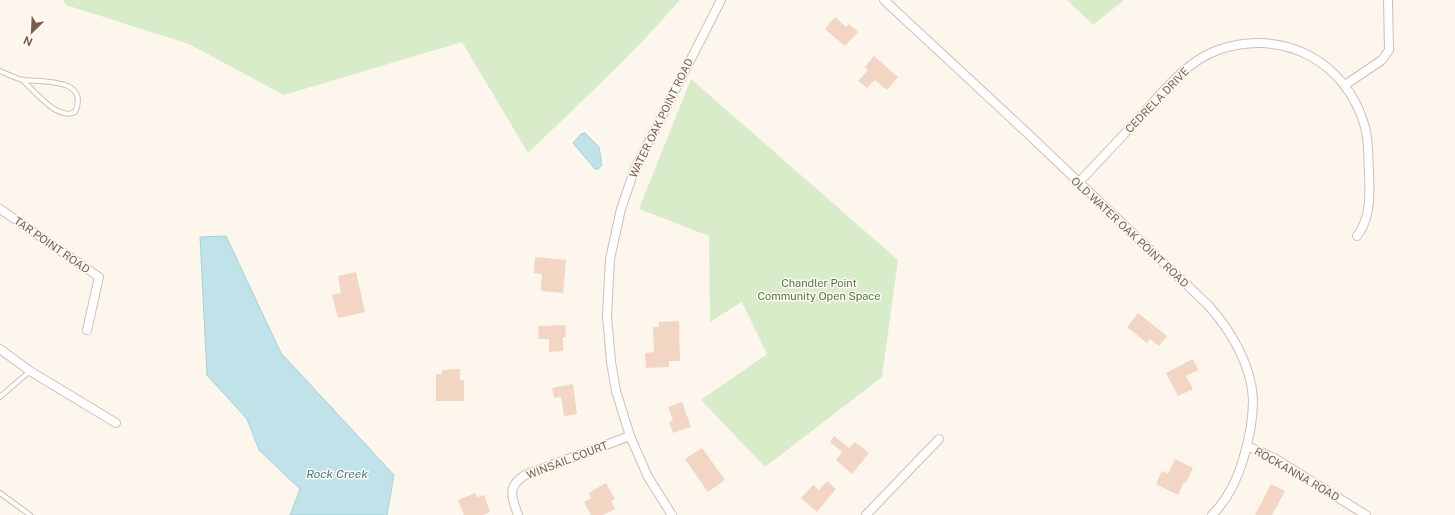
<svg xmlns="http://www.w3.org/2000/svg" width="1455" height="515" font-family="'Public Sans',sans-serif">
	<style>
		.green { fill: #d8ecc9 }
		.water { fill: #bfe3e8; stroke: #a5d3da }
		.building { fill: #f3d5c3 }
		.lines { fill: none; stroke-linecap: round; stroke-linejoin: round }
		.service-casing { stroke: #d1beb0; stroke-width: 6 }
		.minor-casing { stroke: #d1beb0; stroke-width: 10 }
		.service { stroke: #fff; stroke-width: 4 }
		.minor { stroke: #fff; stroke-width: 8 }
		.labels { text-anchor: middle; stroke-width: 3; stroke-linejoin: round; paint-order: stroke }
		.street-label { font-size: 11px; fill: #7a5c4d; stroke: #fffaf3 }
		.park-label { font-size: 11px; fill: #537a41; stroke: #fffaf3 }
		.water-label { font-size: 12px; font-style: italic; fill: #437c86; stroke: #fffaf3 }
	</style>
	<rect width="100%" height="100%" fill="#fdf6ec"/>
	<!-- green -->
	<path class="green" d="M 63,0 L 680,0 C 633,54 580,103 528,153 L 462,42 L 284,95 L 189,44 L 66,5 Z
		M 1067,0 L 1124,0 L 1093,25 Z
		M 691,79 L 898,260 L 882,377 L 765,467 L 701,400 L 767,354 L 742,302 L 710,322 L 709,236 L 639,209 Z"/>
	<!-- water -->
	<path class="water" d="M 585,133 L 599,147 L 602,165 L 598,169 L 595,169 L 573,143 L 581,134 Z
		M 226,236 L 281,353 L 394,475 L 387,515 L 290,515 L 300,489 L 259,450 L 247,419 L 207,375 L 200,237 Z"/>
	<!-- building -->
	<path class="building" d="M 835,17 L 846,27 L 849,24 L 858,32 L 845,46 L 825,29 Z
		M 874,56 L 898,77 L 887,90 L 875,80 L 867,88 L 858,81 L 868,70 L 865,67 Z
		M 535,257 L 566,260 L 563,293 L 541,291 L 542,274 L 534,273 Z
		M 356,272 L 365,312 L 338,318 L 332,295 L 341,293 L 338,276 Z
		M 1138,313 L 1167,336 L 1159,346 L 1150,339 L 1147,343 L 1127,327 Z
		M 679,321 L 680,361 L 669,361 L 669,367 L 646,368 L 645,353 L 654,352 L 653,327 L 659,327 L 659,322 Z
		M 565,325 L 566,337 L 563,337 L 563,351 L 549,352 L 549,339 L 539,339 L 538,326 Z
		M 1193,359 L 1198,370 L 1186,376 L 1193,389 L 1178,396 L 1166,373 Z
		M 460,369 L 460,380 L 464,380 L 464,401 L 436,401 L 436,374 L 442,374 L 442,370 Z
		M 573,384 L 577,414 L 564,416 L 561,397 L 554,398 L 552,388 Z
		M 682,402 L 691,427 L 673,433 L 669,422 L 673,420 L 668,407 Z
		M 834,436 L 849,448 L 855,442 L 869,453 L 852,474 L 836,460 L 842,452 L 830,442 Z
		M 702,448 L 725,480 L 708,492 L 685,459 Z
		M 1175,459 L 1193,468 L 1186,483 L 1184,482 L 1178,495 L 1156,484 L 1162,471 L 1168,474 Z
		M 827,481 L 836,489 L 817,512 L 801,498 L 813,485 L 819,490 Z
		M 606,483 L 615,499 L 611,501 L 615,509 L 603,515 L 591,515 L 584,502 L 591,498 L 589,493 Z
		M 1271,484 L 1285,491 L 1272,515 L 1255,515 Z
		M 475,493 L 477,497 L 484,495 L 490,512 L 483,515 L 464,515 L 458,500 Z"/>
	<g class="lines">
		<defs>
			<path id="service" d="M 0,71 C 8,74 16,79 24,80 C 43,82 90,78 75,112 C 57,121 35,91 22,80
				M 0,397 L 30,371
				M 0,493 L 30,515"/>
			<path id="minor" d="M 884,0 L 1024,130 L 1208,305 C 1230,329 1252,366 1253,400 C 1253,420 1249,440 1243,460 C 1237,480 1227,500 1212,515
				M 1345,85 L 1382,60 L 1389,50 L 1388,0
				M 1078,183 C 1099,161 1120,139 1140,117 C 1163,92 1185,62 1218,50 C 1282,28 1346,60 1365,127 C 1369,141 1368,157 1369,172 C 1370,194 1371,218 1357,236
				M 0,209 L 99,277 L 87,330
				M 0,349 L 30,371 L 116,423
				M 1247,446 L 1274,458 L 1366,515
				M 518,515 C 512,498 506,487 525,475 L 630,436
				M 672,515 L 648,477 L 630,436 L 616,391 L 611,362 L 607,316 L 610,259 L 621,209 L 634,171 L 721,0
				M 866,515 L 939,439"/>
		</defs>
		<!-- service casing -->
		<use href="#service" class="service-casing"/>
		<!-- minor casing -->
		<use href="#minor" class="minor-casing"/>
		<!-- service -->
		<use href="#service" class="service"/>
		<!-- minor -->
		<use href="#minor" class="minor"/>
	</g>
	<g class="labels">
		<!-- street labels -->
		<g class="street-label">
			<text transform="translate(1157 100) rotate(-46)" y="4">CEDRELA DRIVE</text>
			<text transform="translate(661 118) rotate(-64)" y="4">WATER OAK POINT ROAD</text>
			<text transform="translate(1130 232) rotate(43)" y="4">OLD WATER OAK POINT ROAD</text>
			<text transform="translate(52 245) rotate(35)" y="4">TAR POINT ROAD</text>
			<text transform="translate(567 460) rotate(-21)" y="4">WINSAIL COURT</text>
			<text transform="translate(1297 474) rotate(30)" y="4">ROCKANNA ROAD</text>
		</g>
		<!-- park labels -->
		<g class="park-label">
			<text x="819" y="287">Chandler Point<tspan x="819" dy="13">Community Open Space</tspan></text>
		</g>
		<!-- water labels -->
		<g class="water-label">
			<text x="337" y="478">Rock Creek</text>
		</g>
	</g>
	<!-- north arrow -->
	<g transform="translate(32 32) rotate(204)" stroke="#fffaf3" stroke-width="3" paint-order="stroke">
	<path d="M0-3L7 15L0 10L-7 15Z" fill="#7a5c4d"/>
	<text y="-6" font-size="11" font-weight="bold" text-anchor="middle" fill="#7a5c4d">N</text>
	</g>
</svg>
